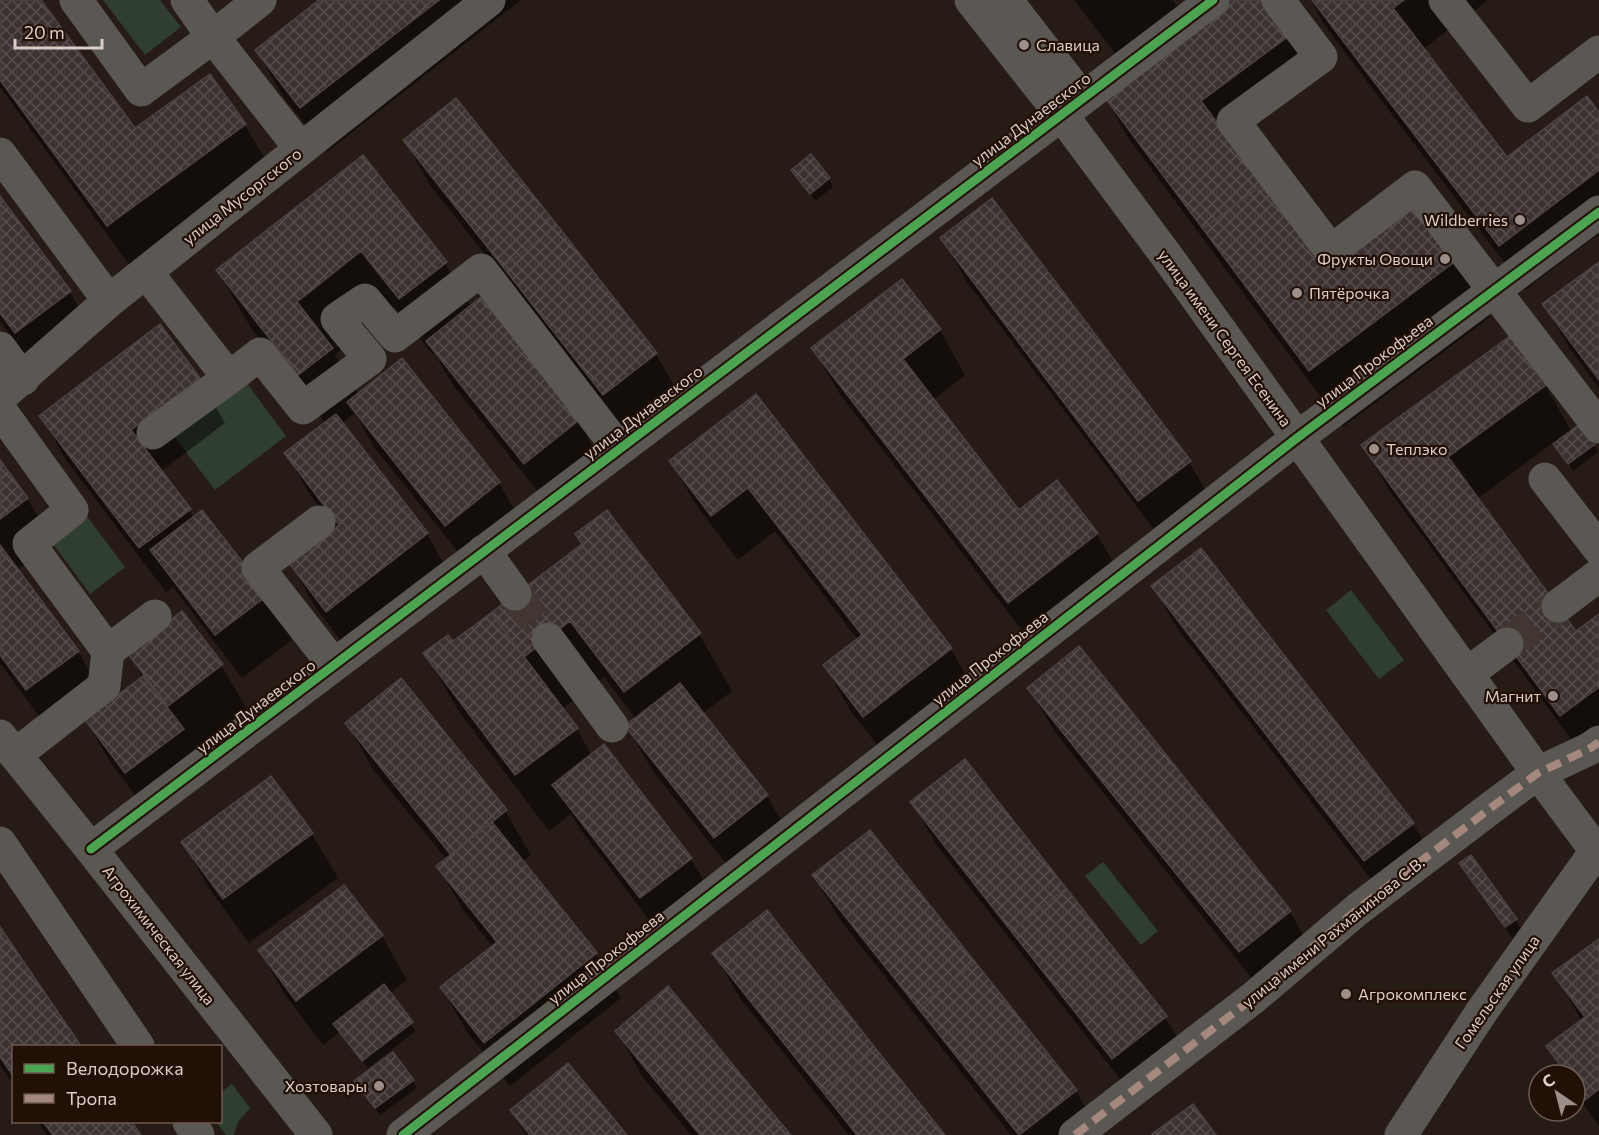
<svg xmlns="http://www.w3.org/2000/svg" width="1599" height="1135" font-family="Commissioner,sans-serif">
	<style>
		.green { fill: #303e30 }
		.shadow { fill: #0007 }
		.building { fill: url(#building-cross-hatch); stroke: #4c4241; stroke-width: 1.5 }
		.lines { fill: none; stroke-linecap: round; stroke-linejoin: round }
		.minor-tunnel { stroke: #413630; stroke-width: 33; stroke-dasharray: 33 16; stroke-linecap: butt }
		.minor { stroke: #5b5753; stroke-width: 33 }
		.quiet { stroke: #a5887d; stroke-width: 8; stroke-dasharray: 15 8; stroke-linecap: butt }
		.cycleway-casing { stroke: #220f06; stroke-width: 13 }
		.cycleway { stroke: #4ca352; stroke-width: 9 }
		.poi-dot { fill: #9c8f89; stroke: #220f06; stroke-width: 2 }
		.labels { text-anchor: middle; stroke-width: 4.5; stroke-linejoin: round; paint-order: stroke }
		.poi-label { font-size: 16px; fill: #dccec7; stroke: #220f06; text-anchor: start }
		.street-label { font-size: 16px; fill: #dccec7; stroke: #220f06 }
	</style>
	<defs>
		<pattern id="building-cross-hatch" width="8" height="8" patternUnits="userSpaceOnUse" patternTransform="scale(1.5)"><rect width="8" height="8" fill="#3c3231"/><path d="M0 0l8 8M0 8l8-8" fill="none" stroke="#584e4d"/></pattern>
	</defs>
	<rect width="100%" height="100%" fill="#261b15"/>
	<!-- green -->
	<path class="green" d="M 103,0 L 160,0 L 181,27 L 145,55 Z
		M 246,382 L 286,436 L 215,490 L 174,436 Z
		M 86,515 L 125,567 L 90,594 L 51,541 Z
		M 1351,590 L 1404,660 L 1379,679 L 1326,610 Z
		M 1103,862 L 1158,931 L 1141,945 L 1085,876 Z
		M 232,1084 L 250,1108 L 238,1122 L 234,1135 L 226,1135 L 216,1122 L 220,1122 L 221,1092 Z"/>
	<!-- shadow -->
	<path class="shadow" d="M 0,0 L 39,0 L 135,130 L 210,76 L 245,125 L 271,169 L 133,270 L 0,87 Z
		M 322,0 L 521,0 L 327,152 L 282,95 L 257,51 Z
		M 1074,0 L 1173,0 L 1181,13 L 1120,60 Z
		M 1230,0 L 1268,0 L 1318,77 L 1231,143 L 1325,269 L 1457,260 L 1490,317 L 1343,427 L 1129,139 L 1104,95 Z
		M 1311,0 L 1488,0 L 1423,49 L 1507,159 L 1599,114 L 1599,234 L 1525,290 L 1325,26 Z
		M 405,141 L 656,354 L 681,398 L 630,438 L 430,185 Z
		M 363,157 L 445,263 L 471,307 L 578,421 L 604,466 L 551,508 L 453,385 L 435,354 L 433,355 L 395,307 L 335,355 L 359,395 L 499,483 L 524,527 L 472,569 L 374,447 L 355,413 L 342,423 L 427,534 L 452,579 L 352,655 L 316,608 L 291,564 L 336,529 L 312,498 L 286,454 L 326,424 L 251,328 L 218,271 Z
		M 792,170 L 829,179 L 833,187 L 815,201 Z
		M 0,199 L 70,292 L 95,336 L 41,376 L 0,321 Z
		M 942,238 L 1189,462 L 1215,506 L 1165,544 L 967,282 Z
		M 1599,263 L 1599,388 L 1570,349 L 1544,305 Z
		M 902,281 L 940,330 L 965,375 L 933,400 L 1019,512 L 1097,534 L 1122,578 L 1034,646 L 839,393 L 813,348 Z
		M 199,379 L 225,423 L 160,472 L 194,518 L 266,595 L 292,640 L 242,678 L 173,587 L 166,592 L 66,460 L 41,416 Z
		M 1545,385 L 1572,432 L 1593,445 L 1598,452 L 1573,471 L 1554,442 L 1477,499 L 1575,633 L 1599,616 L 1599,750 L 1586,760 L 1389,490 L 1363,446 Z
		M 756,396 L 951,649 L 976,694 L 889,760 L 850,710 L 825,666 L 858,640 L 775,531 L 738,560 L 697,506 L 671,462 Z
		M 0,462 L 27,498 L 53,543 L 17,570 L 78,651 L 103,696 L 52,734 L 0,663 Z
		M 583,545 L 699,634 L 732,691 L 702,714 L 767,796 L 793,840 L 740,881 L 653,771 L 627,727 L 636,719 L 604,677 L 562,709 L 577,729 L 592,756 L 604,747 L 691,859 L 717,903 L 666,942 L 580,829 L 571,814 L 549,831 L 458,710 L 425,653 L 452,644 Z
		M 1153,587 L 1413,824 L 1439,868 L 1391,905 L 1179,631 Z
		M 129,653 L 221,665 L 247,709 L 194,750 L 208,774 L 152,817 L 112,765 L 86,721 L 143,678 Z
		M 1029,688 L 1290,912 L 1315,956 L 1266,996 L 1055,732 Z
		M 347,723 L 505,811 L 531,855 L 522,862 L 595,954 L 621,998 L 510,1086 L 467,1032 L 442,988 L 493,947 L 464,911 L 438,867 L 447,860 L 372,768 Z
		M 271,778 L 312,834 L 338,878 L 249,943 L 208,887 L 183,842 Z
		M 912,802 L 1165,1017 L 1191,1061 L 1138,1102 L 938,847 Z
		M 1461,864 L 1515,919 L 1525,936 L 1515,942 Z
		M 814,876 L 1076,1091 L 1101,1135 L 1011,1135 L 840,920 Z
		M 344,887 L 382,936 L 407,980 L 389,994 L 416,1031 L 368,1068 L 340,1032 L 323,1045 L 285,995 L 260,951 Z
		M 0,930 L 79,1046 L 14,1046 L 14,1085 L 0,1065 Z
		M 1599,940 L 1599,1126 L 1575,1093 L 1575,1075 L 1564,1075 L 1548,1047 L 1582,1021 L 1554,973 Z
		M 714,953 L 943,1135 L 849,1135 L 740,998 Z
		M 617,1031 L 789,1135 L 691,1135 L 642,1076 Z
		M 413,1081 L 417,1088 L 380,1115 L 360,1089 Z
		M 512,1111 L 625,1135 L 526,1135 Z
		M 38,1122 L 130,1122 L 139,1135 L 47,1135 Z"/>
	<!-- building -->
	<path class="building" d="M 0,0 L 41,0 L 135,128 L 210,74 L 246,124 L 107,226 L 0,80 Z
		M 319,0 L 439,0 L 300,108 L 255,50 Z
		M 1227,0 L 1270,0 L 1294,32 L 1201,101 L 1263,184 L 1203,229 L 1102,94 Z
		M 1312,0 L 1404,0 L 1393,8 L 1507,157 L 1587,96 L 1599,112 L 1599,170 L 1499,246 Z
		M 456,98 L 557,225 L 503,267 L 403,140 Z
		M 811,154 L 830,178 L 810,194 L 791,170 Z
		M 363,155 L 447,262 L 399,299 L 361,251 L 297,302 L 333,348 L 298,375 L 216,270 Z
		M 1263,184 L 1325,267 L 1414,200 L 1458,259 L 1309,371 L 1203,229 Z
		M 0,196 L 71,291 L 15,333 L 0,313 Z
		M 992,198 L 1191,461 L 1138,501 L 940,238 Z
		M 557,225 L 657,353 L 603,395 L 503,267 Z
		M 1599,262 L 1599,380 L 1542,304 Z
		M 902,279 L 941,329 L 903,359 L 1019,510 L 1057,480 L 1098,533 L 1008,603 L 811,348 Z
		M 481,297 L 579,420 L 524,464 L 426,341 Z
		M 160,324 L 200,378 L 131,430 L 191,509 L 139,548 L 39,416 Z
		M 1510,336 L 1546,385 L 1448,457 L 1506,536 L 1455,573 L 1361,445 Z
		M 402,358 L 500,482 L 445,526 L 347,402 Z
		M 756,394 L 952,648 L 863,717 L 823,665 L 862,635 L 748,488 L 711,516 L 669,461 Z
		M 336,414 L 428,533 L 326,612 L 289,563 L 339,525 L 284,453 Z
		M 1580,424 L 1595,444 L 1568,464 L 1553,444 Z
		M 0,460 L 28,498 L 0,519 Z
		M 202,510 L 268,595 L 215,635 L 150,550 Z
		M 607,510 L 701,633 L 624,692 L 570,621 L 524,657 L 491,613 L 582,544 L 575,534 Z
		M 1506,536 L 1576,631 L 1599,614 L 1599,687 L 1560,716 L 1455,573 Z
		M 0,545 L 79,651 L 26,690 L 0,655 Z
		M 1201,548 L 1414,823 L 1364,861 L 1151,586 Z
		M 182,611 L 223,664 L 168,706 L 127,653 Z
		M 491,613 L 578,728 L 515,775 L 423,653 L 448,635 L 453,641 Z
		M 1079,646 L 1291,911 L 1239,952 L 1027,688 Z
		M 143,676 L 184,729 L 125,773 L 85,720 Z
		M 401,678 L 507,810 L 451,855 L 345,723 Z
		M 680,683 L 768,795 L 714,838 L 625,726 Z
		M 604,744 L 692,858 L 640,898 L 552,785 Z
		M 965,759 L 1066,888 L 1011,931 L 910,802 Z
		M 271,776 L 313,833 L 223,899 L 181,842 Z
		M 492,822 L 597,953 L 484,1043 L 440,987 L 497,942 L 436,866 Z
		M 870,830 L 975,962 L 918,1008 L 812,875 Z
		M 1471,855 L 1517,919 L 1505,927 L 1459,863 Z
		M 344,885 L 383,935 L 296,1001 L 258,950 Z
		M 1066,888 L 1167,1016 L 1112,1059 L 1011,931 Z
		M 767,910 L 876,1049 L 822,1091 L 712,953 Z
		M 0,927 L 81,1046 L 14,1046 L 14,1077 L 0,1057 Z
		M 1599,939 L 1599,1089 L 1585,1100 L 1575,1086 L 1575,1075 L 1567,1075 L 1546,1046 L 1585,1017 L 1552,973 Z
		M 975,962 L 1077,1090 L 1019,1135 L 918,1008 Z
		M 384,984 L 413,1022 L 362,1061 L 333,1024 Z
		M 668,986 L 779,1121 L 762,1135 L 700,1135 L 615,1031 Z
		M 876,1049 L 945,1135 L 857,1135 L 822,1091 Z
		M 393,1052 L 414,1080 L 375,1108 L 354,1081 Z
		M 568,1063 L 627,1135 L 530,1135 L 510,1110 Z
		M 1193,1104 L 1216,1135 L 1152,1135 L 1152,1134 Z
		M 779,1121 L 791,1135 L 762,1135 Z
		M 43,1122 L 132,1122 L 141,1135 L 53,1135 Z"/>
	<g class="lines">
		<!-- minor-tunnel -->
		<path class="minor-tunnel" d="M 515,594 L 548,639
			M 1507,644 L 1558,606"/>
		<!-- minor -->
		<path class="minor" d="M 76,0 L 141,90 L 213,37 L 301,149
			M 187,0 L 213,37 L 260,0
			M 971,0 L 1061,114 L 1166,255 L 1538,773 L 1599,855
			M 1006,0 L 1082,98
			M 1278,0 L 1321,57 L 1233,121 L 1331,251 L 1415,187 L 1599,427
			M 1445,0 L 1528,106 L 1599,52
			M 0,154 L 109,301
			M 146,272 L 229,378 L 153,433
			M 0,348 L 23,379
			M 229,378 L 260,354 L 303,408 L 370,359 L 337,319 L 365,300 L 395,336 L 481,270 L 619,449
			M 0,397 L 109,301 L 489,0
			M 0,410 L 72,510 L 29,544 L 108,651 L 104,686 L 15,755
			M 1545,479 L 1599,549
			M 319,522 L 258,568 L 334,665
			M 484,551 L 515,594
			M 1558,606 L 1599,575
			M 548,639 L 612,726
			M 108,651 L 155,616
			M 1467,674 L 1507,644
			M 0,736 L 91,849 L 316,1135
			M 0,843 L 138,1046
			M 91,849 L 1213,0
			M 189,1122 L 198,1135
			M 403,1135 L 1297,438 L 1599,212
			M 1075,1135 L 1253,998 L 1358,909 L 1496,804 L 1538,773 L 1589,749 L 1599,742
			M 1401,1135 L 1482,1011 L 1596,851"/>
		<!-- quiet -->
		<path class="quiet" d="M 1075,1135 L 1253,998 L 1358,909 L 1496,804 L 1538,773 L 1589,749 L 1599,742"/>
		<defs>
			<path id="cycleway" d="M 91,849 L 1213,0
				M 403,1135 L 1297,438 L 1599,212"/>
		</defs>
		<!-- cycleway casing -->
		<use href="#cycleway" class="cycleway-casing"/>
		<!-- cycleway -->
		<use href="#cycleway" class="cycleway"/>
	</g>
	<!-- markers -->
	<g class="poi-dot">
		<circle cx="1024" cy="45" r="6"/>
		<circle cx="1520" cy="220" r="6"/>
		<circle cx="1445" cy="259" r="6"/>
		<circle cx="1297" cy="293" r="6"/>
		<circle cx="1374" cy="449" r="6"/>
		<circle cx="1553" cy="696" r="6"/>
		<circle cx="1346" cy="994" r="6"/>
		<circle cx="379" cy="1086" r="6"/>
	</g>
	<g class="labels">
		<!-- poi labels -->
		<g class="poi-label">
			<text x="1036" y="51">Славица</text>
			<text x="1508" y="226" text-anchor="end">Wildberries</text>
			<text x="1433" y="265" text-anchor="end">Фрукты Овощи</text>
			<text x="1309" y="299">Пятёрочка</text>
			<text x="1386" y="455">Теплэко</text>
			<text x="1541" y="702" text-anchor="end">Магнит</text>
			<text x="1358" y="1000">Агрокомплекс</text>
			<text x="367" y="1092" text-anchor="end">Хозтовары</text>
		</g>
		<!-- street labels -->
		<g class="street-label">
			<text transform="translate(1031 119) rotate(-37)" y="6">улица Дунаевского</text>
			<text transform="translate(242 196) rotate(-38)" y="6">улица Мусоргского</text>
			<text transform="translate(1225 338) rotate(54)" y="6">улица имени Сергея Есенина</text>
			<text transform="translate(1374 361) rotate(-37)" y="6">улица Прокофьева</text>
			<text transform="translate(643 412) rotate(-37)" y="6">улица Дунаевского</text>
			<text transform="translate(990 658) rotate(-38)" y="6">улица Прокофьева</text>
			<text transform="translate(256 706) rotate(-37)" y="6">улица Дунаевского</text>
			<text transform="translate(1333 932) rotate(-39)" y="6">улица имени Рахманинова С.В.</text>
			<text transform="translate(159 935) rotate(52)" y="6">Агрохимическая улица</text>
			<text transform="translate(606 957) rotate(-38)" y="6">улица Прокофьева</text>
			<text transform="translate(1497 992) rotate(-55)" y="6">Гомельская улица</text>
		</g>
	</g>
	<!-- legend -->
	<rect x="12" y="1045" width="210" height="78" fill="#220f06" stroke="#6c5b53" stroke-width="1.5"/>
	<rect x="24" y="1064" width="30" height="9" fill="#4ca352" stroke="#6c5b53" stroke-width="1.5"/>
	<text x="66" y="1075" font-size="18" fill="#dccec7">Велодорожка</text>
	<rect x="24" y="1094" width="30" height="9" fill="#a5887d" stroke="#6c5b53" stroke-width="1.5"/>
	<text x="66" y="1105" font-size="18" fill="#dccec7">Тропа</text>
	<!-- north arrow -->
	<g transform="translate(1557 1093) rotate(325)"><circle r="28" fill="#220f06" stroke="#6c5b53" stroke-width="1.5"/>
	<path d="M0-4.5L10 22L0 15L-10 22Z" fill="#9c8f89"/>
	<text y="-9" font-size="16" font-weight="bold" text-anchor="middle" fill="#dccec7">С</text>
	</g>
	<!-- scale -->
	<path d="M15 39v9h87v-9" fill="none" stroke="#dccec7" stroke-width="3"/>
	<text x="24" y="39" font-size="18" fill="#dccec7" stroke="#220f06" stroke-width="4.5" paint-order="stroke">20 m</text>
</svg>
